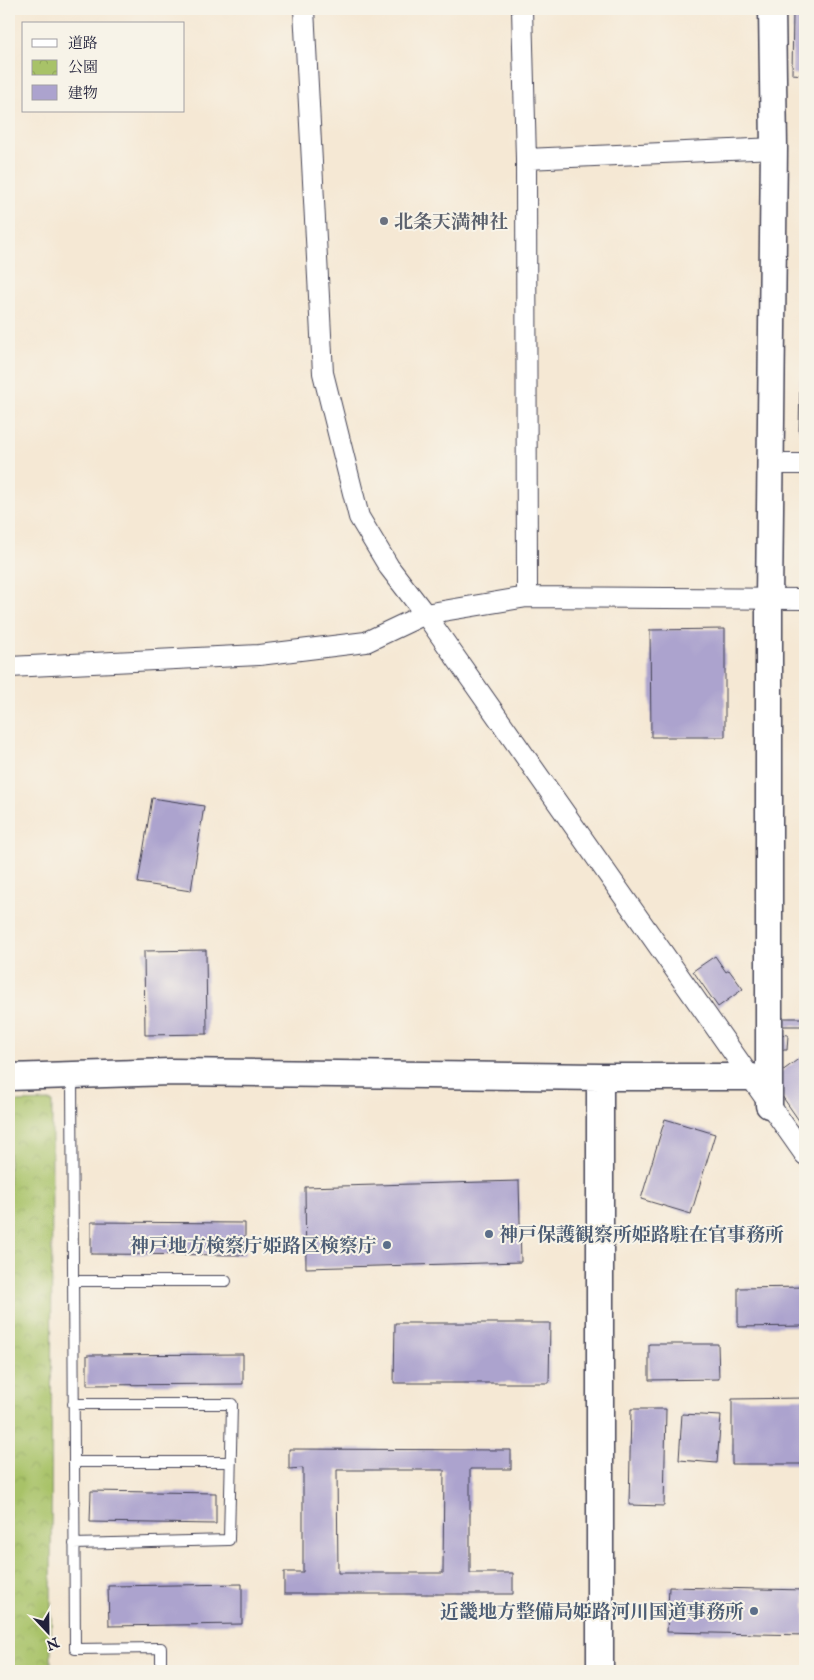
<svg xmlns="http://www.w3.org/2000/svg" width="814" height="1680" font-family="'IM FELL English','Noto Serif JP',serif">
	<style>
		.park { fill: url(#park-crowns); stroke: #657252 }
		.building { fill: #aca3ce; fill-rule: evenodd }
		.lines { fill: none; stroke-linecap: round; stroke-linejoin: round }
		.service-casing { stroke: #424052; stroke-width: 12 }
		.minor-casing { stroke: #424052; stroke-width: 22 }
		.tertiary-casing { stroke: #424052; stroke-width: 29 }
		.service { stroke: #fff; stroke-width: 10 }
		.minor { stroke: #fff; stroke-width: 20 }
		.tertiary { stroke: #fff; stroke-width: 26 }
		.worship-dot { fill: #6b7280; stroke: #f7f3e8; stroke-width: 2 }
		.service-dot { fill: #5c6f8a; stroke: #f7f3e8; stroke-width: 2 }
		.labels { text-anchor: middle; stroke-width: 4; stroke-linejoin: round; paint-order: stroke }
		.worship-label { font-size: 19px; font-weight: bold; fill: #5b616d; stroke: #f7f3e8; text-anchor: start }
		.service-label { font-size: 19px; font-weight: bold; fill: #4e5e75; stroke: #f7f3e8; text-anchor: end }
	</style>
	<defs>
		<pattern id="park-crowns" width="20" height="18" patternUnits="userSpaceOnUse" patternTransform="scale(1.25)"><rect width="20" height="18" fill="#a8c268"/><path d="M2 6a3 3 0 1 1 6 0M12 15a3 3 0 1 1 6 0" fill="none" stroke="#90a65b"/></pattern>
	</defs>
	<rect width="100%" height="100%" fill="#f7f3e8"/>
	<filter id="ink" filterUnits="userSpaceOnUse"><feTurbulence type="fractalNoise" baseFrequency=".02" numOctaves="2"/><feDisplacementMap in="SourceGraphic" scale="10" xChannelSelector="R" yChannelSelector="G"/><feConvolveMatrix kernelMatrix="1 2 1 2 8 2 1 2 1" color-interpolation-filters="sRGB"/></filter>
	<filter id="wash" filterUnits="userSpaceOnUse"><feTurbulence type="fractalNoise" baseFrequency=".0096" numOctaves="4" result="noise"/><feDisplacementMap in="SourceGraphic" scale="20" xChannelSelector="R" yChannelSelector="G"/><feGaussianBlur stdDeviation="1.12" result="paint"/><feColorMatrix in="noise" values="0 0 0 0 0 0 0 0 0 0 0 0 0 0 0 0 0 1.4 0 .05"/><feComposite in="paint" operator="in"/></filter>
	<g filter="url(#wash)">
		<rect width="100%" height="100%" fill="#f5e8d4"/>
		<!-- park -->
		<path class="park" d="M 52,1101 L 51,1671 L 9,1671 L 9,1102 Z"/>
		<g id="blocks">
			<!-- building -->
			<path class="building" d="M 793,12 L 805,12 L 805,75 L 792,74 Z
				M 800,378 L 805,378 L 805,433 L 799,433 Z
				M 725,629 L 725,737 L 651,737 L 650,630 Z
				M 152,798 L 204,806 L 191,891 L 138,883 Z
				M 206,950 L 207,1034 L 145,1035 L 144,951 Z
				M 715,956 L 726,972 L 729,970 L 743,989 L 718,1007 L 693,971 Z
				M 782,1018 L 805,1018 L 805,1026 L 781,1026 Z
				M 778,1034 L 788,1035 L 787,1050 L 777,1050 Z
				M 804,1055 L 805,1118 L 800,1122 L 773,1083 L 774,1077 Z
				M 665,1119 L 715,1134 L 691,1214 L 641,1199 Z
				M 519,1181 L 521,1262 L 306,1268 L 305,1187 Z
				M 91,1222 L 245,1223 L 245,1255 L 91,1254 Z
				M 805,1287 L 805,1326 L 738,1327 L 738,1288 Z
				M 395,1323 L 550,1323 L 549,1383 L 394,1383 Z
				M 649,1344 L 718,1344 L 719,1379 L 649,1380 Z
				M 243,1354 L 243,1384 L 87,1385 L 87,1355 Z
				M 805,1398 L 805,1464 L 732,1464 L 732,1399 Z
				M 631,1409 L 666,1409 L 664,1506 L 629,1505 Z
				M 682,1414 L 721,1416 L 717,1463 L 679,1460 Z
				M 289,1449 L 511,1450 L 511,1469 L 470,1469 L 470,1573 L 513,1573 L 513,1594 L 284,1594 L 284,1572 L 303,1572 L 303,1468 L 289,1469 ZM 337,1470 L 444,1470 L 443,1573 L 338,1573 Z
				M 91,1491 L 216,1493 L 216,1524 L 90,1522 Z
				M 242,1584 L 242,1624 L 109,1626 L 108,1586 Z
				M 669,1587 L 805,1590 L 805,1635 L 667,1632 Z"/>
		</g>
	</g>
	<g filter="url(#ink)">
		<use href="#blocks" fill-opacity="0" stroke="#424052" stroke-width="1"/>
		<g class="lines">
			<defs>
				<path id="service" d="M 72,1075 L 75,1649 L 161,1648 L 161,1670
					M 73,1281 L 226,1281
					M 73,1404 L 232,1404 L 229,1540 L 74,1544
					M 74,1462 L 231,1462"/>
				<path id="minor" d="M 304,9 L 323,373 L 359,517 L 389,567 L 425,614 L 527,597 L 805,599
					M 522,9 L 526,159 L 527,597
					M 526,159 L 774,148
					M 770,464 L 805,464
					M 9,667 L 259,655 L 366,642 L 425,614 L 805,1155"/>
				<path id="tertiary" d="M 9,1077 L 170,1072 L 600,1077 L 752,1077
					M 600,1077 L 600,1671
					M 769,1105 L 769,600 L 774,148 L 772,9"/>
			</defs>
			<!-- service casing -->
			<use href="#service" class="service-casing"/>
			<!-- minor casing -->
			<use href="#minor" class="minor-casing"/>
			<!-- tertiary casing -->
			<use href="#tertiary" class="tertiary-casing"/>
			<!-- service -->
			<use href="#service" class="service"/>
			<!-- minor -->
			<use href="#minor" class="minor"/>
			<!-- tertiary -->
			<use href="#tertiary" class="tertiary"/>
		</g>
	</g>
	<!-- markers -->
	<circle class="worship-dot" cx="384" cy="221" r="5"/>
	<g class="service-dot">
		<circle cx="489" cy="1234" r="5"/>
		<circle cx="387" cy="1245" r="5"/>
		<circle cx="754" cy="1611" r="5"/>
	</g>
	<g class="labels">
		<!-- worship labels -->
		<g class="worship-label">
			<text x="394" y="228">北条天満神社</text>
		</g>
		<!-- service labels -->
		<g class="service-label">
			<text x="499" y="1241" text-anchor="start">神戸保護観察所姫路駐在官事務所</text>
			<text x="377" y="1252">神戸地方検察庁姫路区検察庁</text>
			<text x="744" y="1618">近畿地方整備局姫路河川国道事務所</text>
		</g>
	</g>
	<!-- margin -->
	<rect width="814" height="1680" fill="none" stroke="#f7f3e8" stroke-width="30"/>
	<!-- legend -->
	<rect x="22" y="22" width="162" height="90" fill="#f7f3e8" stroke="#a29fa3"/>
	<rect x="32" y="39" width="25" height="8" fill="#ffffff" stroke="#a29fa3"/>
	<text x="68" y="48" font-size="15" fill="#22223b">道路</text>
	<rect x="32" y="60" width="25" height="15" fill="url(#park-crowns)" stroke="#a29fa3"/>
	<text x="68" y="72" font-size="15" fill="#22223b">公園</text>
	<rect x="32" y="85" width="25" height="15" fill="#aca3ce" stroke="#a29fa3"/>
	<text x="68" y="98" font-size="15" fill="#22223b">建物</text>
	<!-- north arrow -->
	<g transform="translate(48 1632) rotate(158)" stroke="#f7f3e8" stroke-width="4" paint-order="stroke">
	<path d="M0-4L9 19L0 12L-9 19Z" fill="#22223b"/>
	<text y="-8" font-size="14" font-weight="bold" text-anchor="middle" fill="#22223b">N</text>
	</g>
</svg>
